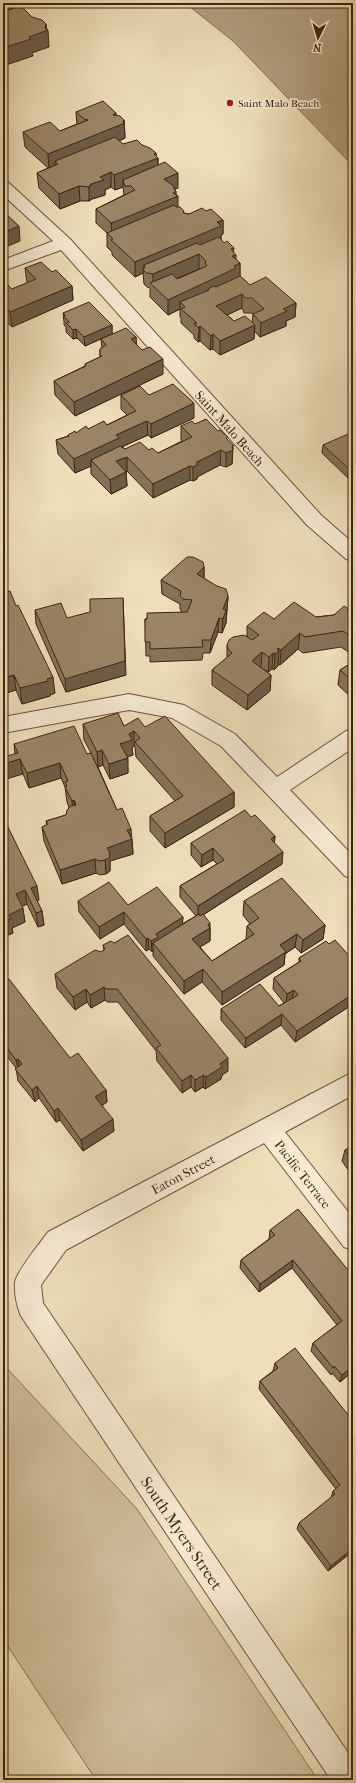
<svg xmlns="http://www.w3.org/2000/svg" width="356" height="1783" font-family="'IM FELL French Canon',serif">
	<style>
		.green { fill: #d1bf9c; stroke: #897154 }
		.water { fill: #b39f7f; stroke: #856d51 }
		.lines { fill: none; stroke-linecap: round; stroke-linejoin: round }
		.minor-casing { stroke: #6c5238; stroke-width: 2 }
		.minor { fill: #f4ead2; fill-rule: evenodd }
		.wall { fill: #857258; stroke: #41230d; fill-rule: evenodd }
		.shaded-wall { fill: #6c5d47; stroke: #41230d }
		.building { fill: #9b8566; stroke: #41230d }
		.poi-dot { fill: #8f2418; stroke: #f4ead2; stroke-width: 1.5 }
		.labels { text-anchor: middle; stroke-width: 3.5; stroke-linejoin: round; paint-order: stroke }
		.far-poi-label { font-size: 11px; fill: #41230d; stroke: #f4ead2; text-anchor: start }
		.street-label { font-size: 13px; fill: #41230d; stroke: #f4ead2 }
		.near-street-label { font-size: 16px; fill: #41230d; stroke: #f4ead2 }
	</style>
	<rect width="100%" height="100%" fill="#eedfb9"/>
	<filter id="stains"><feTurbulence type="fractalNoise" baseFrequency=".005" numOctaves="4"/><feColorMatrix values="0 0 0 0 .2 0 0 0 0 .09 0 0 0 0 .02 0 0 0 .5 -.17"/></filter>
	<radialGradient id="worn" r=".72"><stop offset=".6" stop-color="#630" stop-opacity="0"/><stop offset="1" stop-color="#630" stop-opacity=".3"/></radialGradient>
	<!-- green -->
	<path class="green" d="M 3,1364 L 137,1509 L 318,1780 L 96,1780 L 3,1639 Z"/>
	<!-- water -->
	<path class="water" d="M 185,3 L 353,3 L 353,166 L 233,41 Z"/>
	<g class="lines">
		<defs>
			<path id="minor" d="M 3,181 L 9,183 L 70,239 L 321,515 L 353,543 L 353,561 L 346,559 L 307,525 L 61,250 L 3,271 L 3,260 L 53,241 L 3,195 Z
				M 129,694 L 184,705 L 235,734 L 277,777 L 346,731 L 353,729 L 353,748 L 290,790 L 353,856 L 353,879 L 345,876 L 221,746 L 172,718 L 129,710 L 3,733 L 3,717 Z
				M 353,1072 L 353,1095 L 285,1132 L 353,1218 L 353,1250 L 344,1247 L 264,1143 L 66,1250 L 41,1285 L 43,1303 L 353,1760 L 353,1780 L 331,1780 L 21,1316 C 17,1307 14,1293 15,1282 C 17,1271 40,1243 48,1232 Z"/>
		</defs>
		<!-- minor casing -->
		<use href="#minor" class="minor-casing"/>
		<!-- minor -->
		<use href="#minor" class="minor"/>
	</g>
	<!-- wall -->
	<path class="wall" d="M 76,112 L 116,115 L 124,120 L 125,138 L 119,141 L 123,144 L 142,145 L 156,153 L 156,156 L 158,158 L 158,164 L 178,188 L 175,189 L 178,207 L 184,213 L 189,214 L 206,211 L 223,220 L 223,234 L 221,235 L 221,240 L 233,252 L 236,260 L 240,263 L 240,276 L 250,285 L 296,303 L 295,317 L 286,321 L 286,326 L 260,337 L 254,331 L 254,339 L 220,355 L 213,349 L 210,350 L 200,341 L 198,342 L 194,338 L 194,335 L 181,323 L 181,318 L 180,317 L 180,309 L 168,315 L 150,297 L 150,288 L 147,287 L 144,284 L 143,273 L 135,277 L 112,255 L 112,252 L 107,247 L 107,233 L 96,223 L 96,209 L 124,195 L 123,187 L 115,190 L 111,187 L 105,190 L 105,195 L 92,199 L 89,201 L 80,201 L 60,209 L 39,188 L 37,173 L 48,168 L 25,147 L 23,132 L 60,131 L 77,124 ZM 242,308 L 244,313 L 251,313 L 253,314 L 252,323 L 234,321 L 227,315 Z
		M 25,268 L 52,272 L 72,286 L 73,300 L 12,327 L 5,320 L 3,321 L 3,280 L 12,289 L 27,283 Z
		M 63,313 L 112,325 L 112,334 L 85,346 L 77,338 L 73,339 L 66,332 L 66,327 L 64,325 L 64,322 Z
		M 136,337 L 136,344 L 163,374 L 75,416 L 55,395 L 54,381 L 85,366 L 85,364 L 100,357 L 100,349 L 102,348 L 101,339 Z
		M 121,395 L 149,395 L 194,418 L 151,438 L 148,435 L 122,447 L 125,449 L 149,450 L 158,453 L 182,441 L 181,440 L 181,426 L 195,424 L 227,440 L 233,445 L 232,464 L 226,467 L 220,465 L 197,477 L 197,479 L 193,481 L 190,480 L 153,498 L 127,471 L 126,471 L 127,486 L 111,494 L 91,474 L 91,466 L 75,473 L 58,454 L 56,440 L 68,436 L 68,435 L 76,433 L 88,429 L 107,425 L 127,415 L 121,409 Z
		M 353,439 L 348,478 L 322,453 L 323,445 Z
		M 204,567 L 204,578 L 228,596 L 226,623 L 222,633 L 218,632 L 210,653 L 203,653 L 202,660 L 150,662 L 150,656 L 146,656 L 145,619 L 182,612 L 180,609 L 180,604 L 162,594 L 161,580 Z
		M 16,606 L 55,693 L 50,695 L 50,696 L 22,704 L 16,690 L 3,694 Z
		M 353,607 L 353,655 L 341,647 L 303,653 L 298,649 L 280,665 L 278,664 L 278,666 L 274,670 L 272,669 L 268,672 L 261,668 L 271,675 L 270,691 L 247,710 L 212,685 L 212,670 L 227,658 L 227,645 L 247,637 L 247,626 L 274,619 L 316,617 L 334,615 L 350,610 Z
		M 35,610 L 67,618 L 126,675 L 66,692 L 36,624 Z
		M 353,662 L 353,699 L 338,685 L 340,670 Z
		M 83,724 L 145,727 L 234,792 L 234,807 L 165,848 L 150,831 L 150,816 L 175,801 L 136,757 L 135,747 L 134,746 L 132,748 L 133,755 L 127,757 L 128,773 L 110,779 L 103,765 L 98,767 L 117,810 L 132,839 L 133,854 L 110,861 L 110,871 L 106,874 L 100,875 L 96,873 L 62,884 L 44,841 L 42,827 L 47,825 L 46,821 L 66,815 L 69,807 L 67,802 L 65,787 L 61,778 L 29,788 L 23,774 L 15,754 L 14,744 L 87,754 L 91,753 L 84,740 Z
		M 3,817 L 39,900 L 37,901 L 42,911 L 44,925 L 38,927 L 27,904 L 22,906 L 25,922 L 12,928 L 13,933 L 3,937 Z
		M 251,817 L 275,836 L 274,843 L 282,864 L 203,915 L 210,928 L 210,941 L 200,947 L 212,961 L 246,939 L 247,926 L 250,924 L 243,915 L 244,901 L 325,925 L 323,939 L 301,953 L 295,947 L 285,954 L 284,965 L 222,1005 L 202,982 L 184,994 L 153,956 L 153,951 L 152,952 L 149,949 L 146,951 L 124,924 L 100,939 L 79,912 L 78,901 L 128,905 L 183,917 L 182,924 L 196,916 L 180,897 L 180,886 L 217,864 L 213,860 L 201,867 L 191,855 L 191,843 Z
		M 329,944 L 353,960 L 353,1004 L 295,1042 L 281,1025 L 245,1048 L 221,1020 L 221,1009 L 279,1006 L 284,1003 L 273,989 L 274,978 L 299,962 L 299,958 Z
		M 103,945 L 228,1071 L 222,1075 L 221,1079 L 205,1089 L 203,1087 L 195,1092 L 191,1087 L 182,1093 L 157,1061 L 156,1051 L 118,1002 L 107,1002 L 105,1000 L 91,1008 L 87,1002 L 75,1010 L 57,988 L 55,974 L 101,952 L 104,950 Z
		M 3,983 L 70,1058 L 106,1090 L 107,1102 L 102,1105 L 114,1131 L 83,1151 L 60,1120 L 56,1122 L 39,1098 L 35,1102 L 18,1081 L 16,1068 L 3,1051 Z
		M 353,1146 L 353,1177 L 342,1161 L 345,1150 Z
		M 270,1230 L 353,1276 L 353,1371 L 340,1382 L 332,1373 L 331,1375 L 311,1351 L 313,1343 L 337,1325 L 292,1268 L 259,1292 L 240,1268 L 241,1260 L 269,1239 Z
		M 275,1363 L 353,1421 L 353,1551 L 328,1571 L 297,1529 L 299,1523 L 331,1498 L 333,1491 L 336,1489 L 259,1389 L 260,1381 L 273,1371 Z"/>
	<!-- shaded-wall -->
	<path class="shaded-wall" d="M 3,3 L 13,3 L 13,5 L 12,6 L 12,9 L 3,14 Z
		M 46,24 L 47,31 L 48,30 L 49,47 L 32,53 L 33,56 L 3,66 L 3,48 L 29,37 L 45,28 Z
		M 116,113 L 117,127 L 123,122 L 124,120 L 125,138 L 58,165 L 58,164 L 55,161 L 55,166 L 49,169 L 48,154 L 113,115 Z
		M 156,153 L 156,159 L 158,158 L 158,173 L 125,186 L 123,180 L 123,187 L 115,190 L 114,175 L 154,154 Z
		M 111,172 L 111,187 L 105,190 L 105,195 L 92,199 L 89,201 L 89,187 L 100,177 Z
		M 178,173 L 178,188 L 175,189 L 175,192 L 176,191 L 176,197 L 178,196 L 178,211 L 112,237 L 111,223 L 164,179 Z
		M 79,186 L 80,201 L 60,209 L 59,194 Z
		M 223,220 L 223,234 L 221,235 L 221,240 L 144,265 L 143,273 L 135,277 L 135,262 Z
		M 19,226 L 20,241 L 3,248 L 3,233 Z
		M 234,248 L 233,256 L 236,255 L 236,265 L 240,263 L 240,278 L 209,290 L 208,289 L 207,296 L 180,302 L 180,309 L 168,315 L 168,300 L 231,249 Z
		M 199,254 L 199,269 L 155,288 L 153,286 L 153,274 Z
		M 72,286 L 73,300 L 12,327 L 10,312 Z
		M 242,294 L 242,308 L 216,320 L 216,306 Z
		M 296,303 L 295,317 L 286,321 L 286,326 L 260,337 L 261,323 L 283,309 Z
		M 4,305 L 5,320 L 3,321 L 3,306 Z
		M 112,325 L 112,334 L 85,346 L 84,337 Z
		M 255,325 L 254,339 L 220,355 L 220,341 Z
		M 200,326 L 200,341 L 198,342 L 199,328 Z
		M 76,329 L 77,338 L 73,339 L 73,330 Z
		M 213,334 L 213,349 L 210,350 L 211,336 Z
		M 136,337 L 137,351 L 131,339 Z
		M 163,359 L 163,374 L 75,416 L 74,402 Z
		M 194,403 L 194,418 L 151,438 L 151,424 Z
		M 147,421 L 148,435 L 119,448 L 91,460 L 91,466 L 75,473 L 74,459 L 116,435 Z
		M 233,445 L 232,464 L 226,467 L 226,453 L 232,446 Z
		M 221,450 L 220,465 L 197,477 L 197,479 L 193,481 L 193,467 L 197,462 Z
		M 127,457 L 127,471 L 117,475 L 116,461 Z
		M 190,466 L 190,480 L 153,498 L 153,484 Z
		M 353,467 L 353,476 L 348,478 L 349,469 Z
		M 126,472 L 127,486 L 111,494 L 110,480 Z
		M 204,567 L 204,581 L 197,574 Z
		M 228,596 L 226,623 L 222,633 L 223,609 Z
		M 123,598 L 126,675 L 66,692 L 65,679 Z
		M 219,618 L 218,632 L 210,653 L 211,640 Z
		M 300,633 L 298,649 L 280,665 L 281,650 Z
		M 278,648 L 278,651 L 279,650 L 278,666 L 274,670 L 275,654 Z
		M 262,652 L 261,668 L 251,677 L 252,661 Z
		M 273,653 L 272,669 L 268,672 L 269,657 Z
		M 14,675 L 16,690 L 3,694 L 3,678 Z
		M 271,675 L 270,691 L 247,710 L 248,695 Z
		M 53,677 L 55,693 L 50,695 L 50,696 L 22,704 L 20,688 Z
		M 134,731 L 134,746 L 132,748 L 133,755 L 121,759 L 120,744 L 129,734 Z
		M 102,750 L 103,765 L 98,767 L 97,752 Z
		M 128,758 L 128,773 L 110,779 L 109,764 Z
		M 20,759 L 23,774 L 3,780 L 3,764 Z
		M 60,763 L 61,778 L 29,788 L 27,773 Z
		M 234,792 L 234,807 L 165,848 L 165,833 Z
		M 74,800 L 75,814 L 73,815 L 72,801 Z
		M 131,829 L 133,854 L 110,861 L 110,871 L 106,874 L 105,860 L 107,848 L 127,830 Z
		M 275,836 L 274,848 L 271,839 Z
		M 213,848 L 213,860 L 201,867 L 202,855 Z
		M 283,852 L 282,864 L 198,918 L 198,906 Z
		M 95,859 L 96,873 L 62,884 L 60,870 Z
		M 37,886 L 39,900 L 33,902 L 31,888 Z
		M 25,890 L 27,904 L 19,908 L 16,894 Z
		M 23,908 L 25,922 L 12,928 L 13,933 L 3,937 L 3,922 L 9,915 Z
		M 42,911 L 44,925 L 38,927 L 36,913 Z
		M 124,912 L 124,924 L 100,939 L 99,927 Z
		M 183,917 L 182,929 L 153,943 L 153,951 L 152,952 L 151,941 L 156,934 Z
		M 210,923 L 210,941 L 192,952 L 192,939 Z
		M 325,925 L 323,939 L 301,953 L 303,940 Z
		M 297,934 L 295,947 L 285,954 L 284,965 L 222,1005 L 222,992 L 280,945 Z
		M 148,938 L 149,949 L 146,951 L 146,939 Z
		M 353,963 L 353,973 L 349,966 Z
		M 203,969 L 202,982 L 184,994 L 184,981 Z
		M 104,987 L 105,1000 L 91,1008 L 90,995 Z
		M 86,989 L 87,1002 L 75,1010 L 73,997 Z
		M 294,990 L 292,1001 L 286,1005 L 287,994 Z
		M 353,994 L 353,1004 L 295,1042 L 297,1031 Z
		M 282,1014 L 281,1025 L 245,1048 L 246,1038 Z
		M 228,1058 L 228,1071 L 222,1075 L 221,1079 L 205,1089 L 206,1077 L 220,1064 Z
		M 18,1059 L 21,1072 L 19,1073 L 16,1060 Z
		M 191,1075 L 191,1087 L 182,1093 L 182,1081 Z
		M 204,1075 L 203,1087 L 195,1092 L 195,1080 Z
		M 37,1086 L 39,1098 L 35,1102 L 32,1090 Z
		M 106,1090 L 107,1102 L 97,1109 L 95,1097 Z
		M 58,1108 L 60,1120 L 56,1122 L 54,1111 Z
		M 113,1119 L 114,1131 L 83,1151 L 81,1140 Z
		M 293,1260 L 292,1268 L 259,1292 L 260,1284 Z
		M 353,1366 L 353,1371 L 340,1382 L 342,1375 Z
		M 353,1548 L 353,1551 L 328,1571 L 331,1566 Z"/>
	<!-- building -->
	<path class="building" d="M 21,6 L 32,17 L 42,20 L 46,24 L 45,28 L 48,30 L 29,37 L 31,39 L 3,48 L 3,12 Z
		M 103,101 L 116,113 L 113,115 L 120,116 L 124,120 L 123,122 L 125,123 L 48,154 L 23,132 L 50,122 L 60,131 L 88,120 L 84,119 L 76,112 Z
		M 115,137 L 123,144 L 137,140 L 142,145 L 150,148 L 156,153 L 154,154 L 158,158 L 114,175 L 111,172 L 100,177 L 104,180 L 91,184 L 89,187 L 79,186 L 59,194 L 37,173 L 58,164 L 55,161 Z
		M 165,162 L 178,173 L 164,179 L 175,187 L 173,188 L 176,191 L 173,193 L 178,196 L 122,219 L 111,223 L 96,209 L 135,190 L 131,186 L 125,186 L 123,180 Z
		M 174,205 L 176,207 L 180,207 L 184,211 L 183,213 L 189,214 L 202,208 L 206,211 L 211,209 L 223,220 L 217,222 L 221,226 L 135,262 L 111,240 L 113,239 L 107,233 Z
		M 3,211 L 19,226 L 3,233 Z
		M 219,237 L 224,243 L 227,241 L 234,248 L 231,249 L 236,255 L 232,256 L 240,263 L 234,266 L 236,268 L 168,300 L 150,283 L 172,274 L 177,279 L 207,266 L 205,263 L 206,261 L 199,254 L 153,274 L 147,273 L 143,270 L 145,267 L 144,265 L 197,243 L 200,245 Z
		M 41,262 L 52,272 L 56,270 L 72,286 L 10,312 L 4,305 L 3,306 L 3,280 L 12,289 L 36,279 L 25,268 Z
		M 240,276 L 250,285 L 266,277 L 296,303 L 283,309 L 287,311 L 261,323 L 253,314 L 264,309 L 252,298 L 245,298 L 242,294 L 216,306 L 234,321 L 245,316 L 255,325 L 220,341 L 213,334 L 211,336 L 200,326 L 199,328 L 194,324 L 197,323 L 181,309 L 185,307 L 180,302 L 209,290 L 208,289 L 214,286 L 216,287 Z
		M 89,302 L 112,325 L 84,337 L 76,329 L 73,330 L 66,323 L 69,322 L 64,316 L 65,315 L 63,313 Z
		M 126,328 L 136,337 L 131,339 L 142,350 L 150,347 L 163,359 L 74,402 L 54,381 L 86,366 L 85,364 L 102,356 L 100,355 L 100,349 L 106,345 L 101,339 Z
		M 173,384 L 194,403 L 151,424 L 147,421 L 116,435 L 119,438 L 74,459 L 56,440 L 69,436 L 68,435 L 75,431 L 76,433 L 86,426 L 88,429 L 104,421 L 107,425 L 136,411 L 121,395 L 140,386 L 149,395 Z
		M 206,419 L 218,431 L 220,430 L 228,437 L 226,438 L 233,445 L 232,446 L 233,450 L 226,453 L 221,450 L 197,462 L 197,465 L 193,467 L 190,466 L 153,484 L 127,457 L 116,461 L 126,472 L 110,480 L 91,460 L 120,446 L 125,449 L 140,442 L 149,450 L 152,448 L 158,453 L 192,437 L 181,426 L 192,421 L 195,424 Z
		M 348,434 L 353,439 L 353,467 L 349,469 L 323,445 Z
		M 187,557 L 193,557 L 203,562 L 204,567 L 197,574 L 217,586 L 226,589 L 228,596 L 223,609 L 226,610 L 223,619 L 219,618 L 211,640 L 202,640 L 203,647 L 150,649 L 150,642 L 145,642 L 145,619 L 147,619 L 147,613 L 187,612 L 192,600 L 183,599 L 180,596 L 181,591 L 161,580 Z
		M 10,591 L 16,606 L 18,605 L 53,677 L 47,679 L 48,681 L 20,688 L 14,675 L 3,678 L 3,593 Z
		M 123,598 L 125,661 L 65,679 L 35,610 L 61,603 L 67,618 L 90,612 L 90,599 Z
		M 294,602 L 316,617 L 334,615 L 344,606 L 350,610 L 353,607 L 353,638 L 343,631 L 305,637 L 300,633 L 281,650 L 278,648 L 277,649 L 279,650 L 275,654 L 273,653 L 269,657 L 262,652 L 252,661 L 271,675 L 248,695 L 212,670 L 232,653 L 228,649 L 227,645 L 229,640 L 233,637 L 244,635 L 252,640 L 259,635 L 247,626 L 264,612 L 274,619 Z
		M 353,662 L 353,681 L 340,670 Z
		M 118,713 L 124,726 L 138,718 L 145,727 L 165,716 L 234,792 L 165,833 L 150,816 L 183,796 L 135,742 L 140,738 L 134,731 L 129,734 L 132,740 L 120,744 L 128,758 L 109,764 L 102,750 L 97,752 L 83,724 Z
		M 74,726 L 87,754 L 91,753 L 117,810 L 122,808 L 131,829 L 127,830 L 132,839 L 107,848 L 109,851 L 110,857 L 105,860 L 99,861 L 95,859 L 60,870 L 42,827 L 48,824 L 46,821 L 66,815 L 67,810 L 71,806 L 76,805 L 74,800 L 72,801 L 65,787 L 67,786 L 65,782 L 68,781 L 60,763 L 27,773 L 20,759 L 3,764 L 3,757 L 18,753 L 14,744 Z
		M 245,810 L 251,817 L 255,815 L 275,836 L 271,839 L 283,852 L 198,906 L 180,886 L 224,860 L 213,848 L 202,855 L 191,843 Z
		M 3,817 L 37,886 L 31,888 L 42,911 L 36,913 L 25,890 L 16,894 L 23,908 L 9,915 L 11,919 L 3,922 Z
		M 282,878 L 325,925 L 303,940 L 297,934 L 280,945 L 286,952 L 222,992 L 203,969 L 184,981 L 153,943 L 199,914 L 200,916 L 203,914 L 210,923 L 208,925 L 210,928 L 192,939 L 212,961 L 254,934 L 247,926 L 259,918 L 244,901 Z
		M 109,882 L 128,905 L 157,887 L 183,917 L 156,934 L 158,937 L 151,941 L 148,938 L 146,939 L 124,912 L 99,927 L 78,901 Z
		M 128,935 L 228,1058 L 220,1064 L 222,1067 L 206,1077 L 204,1075 L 195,1080 L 191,1075 L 182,1081 L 156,1048 L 161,1045 L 117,989 L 106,989 L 104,987 L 90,995 L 86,989 L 73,997 L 55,974 L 95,950 L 101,952 L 105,949 L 103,945 L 111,941 L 114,943 Z
		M 335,940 L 353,960 L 353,963 L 349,966 L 353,971 L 353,994 L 297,1031 L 282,1014 L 246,1038 L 221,1009 L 260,984 L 279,1006 L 298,995 L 294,990 L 287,994 L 274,978 L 301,961 L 299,958 L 326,941 L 329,944 Z
		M 9,979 L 70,1058 L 78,1053 L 106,1090 L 95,1097 L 113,1119 L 81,1140 L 58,1108 L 54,1111 L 37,1086 L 32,1090 L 15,1069 L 22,1064 L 18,1059 L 16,1060 L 3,1042 L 3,983 Z
		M 353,1146 L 353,1161 L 345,1150 Z
		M 298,1209 L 353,1276 L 353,1366 L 342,1375 L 334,1366 L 333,1368 L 313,1343 L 342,1321 L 293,1260 L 260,1284 L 241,1260 L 275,1235 L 270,1230 Z
		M 295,1348 L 353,1421 L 353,1548 L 331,1566 L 299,1523 L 335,1494 L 333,1491 L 340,1485 L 260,1381 L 278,1368 L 275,1363 Z"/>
	<!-- markers -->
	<circle class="poi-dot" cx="230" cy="103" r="4"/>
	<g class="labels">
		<!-- far-poi labels -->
		<g class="far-poi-label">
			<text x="238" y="107">Saint Malo Beach</text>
		</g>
		<!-- street labels -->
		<g class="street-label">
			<text transform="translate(230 428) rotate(48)" y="5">Saint Malo Beach</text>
			<text transform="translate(183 1174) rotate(-28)" y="5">Eaton Street</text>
			<text transform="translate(303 1174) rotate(52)" y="5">Pacific Terrace</text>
		</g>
		<!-- near-street labels -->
		<g class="near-street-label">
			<text transform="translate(182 1533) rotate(56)" y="6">South Myers Street</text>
		</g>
	</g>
	<!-- margin -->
	<rect width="356" height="1783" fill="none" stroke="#eedfb9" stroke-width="16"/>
	<rect x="4" y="4" width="348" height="1775" fill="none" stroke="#41230d" stroke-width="2"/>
	<rect x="8" y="8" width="340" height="1767" fill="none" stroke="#41230d"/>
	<!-- north arrow -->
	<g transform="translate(318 38) rotate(185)" stroke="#f4ead2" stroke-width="3" paint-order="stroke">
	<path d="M0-3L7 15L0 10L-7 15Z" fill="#41230d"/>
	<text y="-6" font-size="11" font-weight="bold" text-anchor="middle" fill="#41230d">N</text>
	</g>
	<rect width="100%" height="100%" filter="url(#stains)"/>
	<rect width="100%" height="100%" fill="url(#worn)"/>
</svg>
